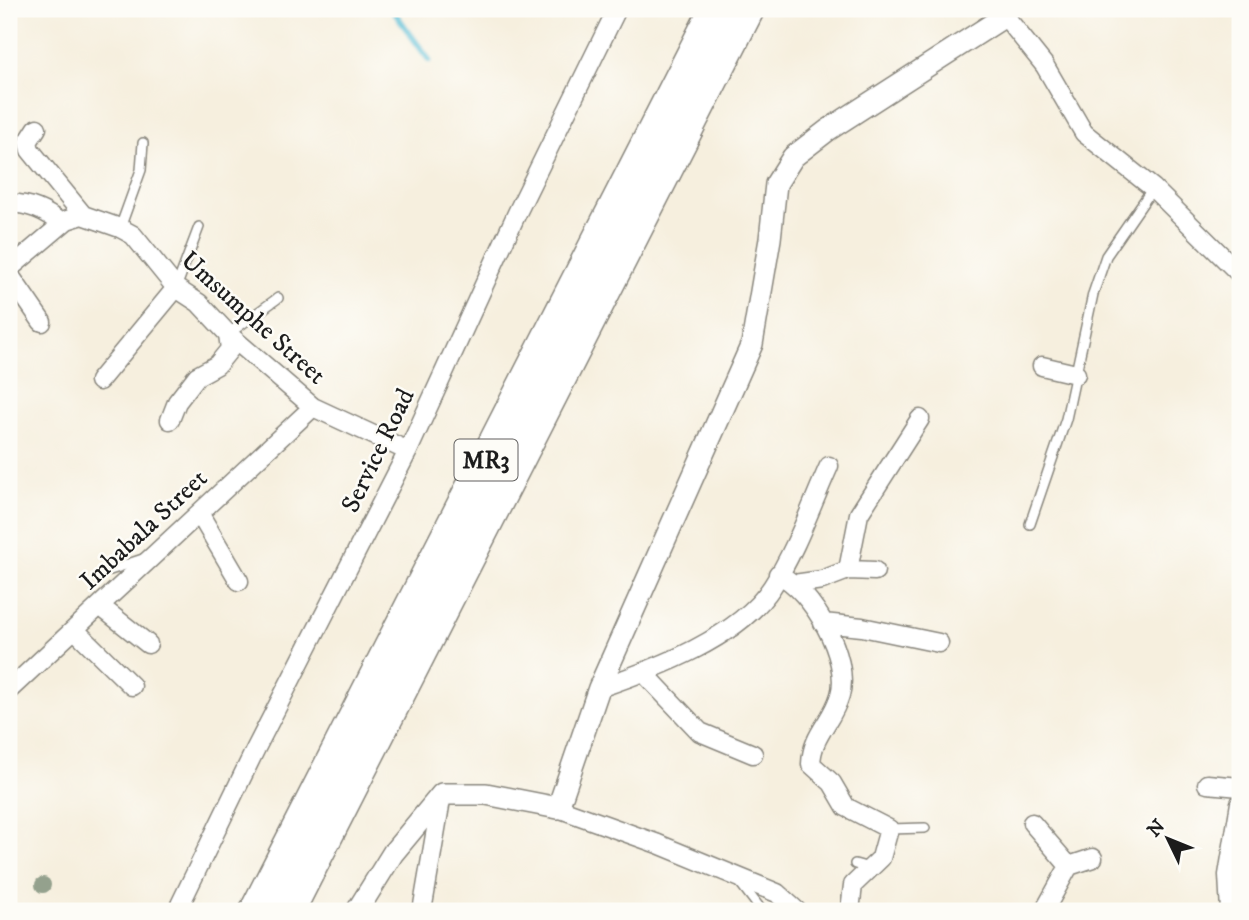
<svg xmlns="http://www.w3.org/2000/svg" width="1249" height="920" font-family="'IM FELL DW Pica',serif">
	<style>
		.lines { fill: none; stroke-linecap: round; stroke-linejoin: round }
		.stream { stroke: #58bed6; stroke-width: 6 }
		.service-casing { stroke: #89867d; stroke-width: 12 }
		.minor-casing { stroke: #89867d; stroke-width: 21 }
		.tertiary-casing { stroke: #89867d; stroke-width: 24 }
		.motorway-casing { stroke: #89867d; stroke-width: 35 }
		.service { stroke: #fff; stroke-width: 9 }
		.minor { stroke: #fff; stroke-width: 18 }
		.tertiary { stroke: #fff; stroke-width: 21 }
		.motorway { stroke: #fff; stroke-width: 32 }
		.tree { fill: #94a18d }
		.labels { text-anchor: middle; stroke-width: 5; stroke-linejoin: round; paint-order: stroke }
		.shield { fill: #fdfcf7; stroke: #605f5e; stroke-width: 2 }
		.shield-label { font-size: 24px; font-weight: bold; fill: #1c1c1c }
		.street-label { font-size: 26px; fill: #1c1c1c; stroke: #fdfcf7 }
	</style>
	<rect width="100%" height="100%" fill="#fdfcf7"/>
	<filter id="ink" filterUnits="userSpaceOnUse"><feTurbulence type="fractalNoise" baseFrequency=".0143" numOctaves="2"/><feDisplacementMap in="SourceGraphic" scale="14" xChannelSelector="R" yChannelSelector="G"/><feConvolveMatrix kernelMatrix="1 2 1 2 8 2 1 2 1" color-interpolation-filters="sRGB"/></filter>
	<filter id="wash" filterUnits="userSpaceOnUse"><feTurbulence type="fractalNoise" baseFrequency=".00686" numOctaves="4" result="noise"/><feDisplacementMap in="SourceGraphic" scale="28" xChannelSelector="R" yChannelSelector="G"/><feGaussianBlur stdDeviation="1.57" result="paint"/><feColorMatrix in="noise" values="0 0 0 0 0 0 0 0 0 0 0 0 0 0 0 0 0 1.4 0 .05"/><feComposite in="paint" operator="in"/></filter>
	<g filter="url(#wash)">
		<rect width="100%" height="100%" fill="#f6efde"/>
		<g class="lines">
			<!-- stream -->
			<path class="stream" d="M 392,9 L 429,60"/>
		</g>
	</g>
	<g filter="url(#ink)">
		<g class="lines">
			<defs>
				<path id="service" d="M 120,228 L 141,170 L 143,143
					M 176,288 L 199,227
					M 228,334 L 278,298
					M 1030,524 L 1066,419 L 1093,294 L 1106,256 L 1153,188
					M 110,570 L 143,559
					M 889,829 L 925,828
					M 855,864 L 869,868
					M 739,881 L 762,911"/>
				<path id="minor" d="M 1005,16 L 1045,66 L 1084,133 L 1153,188 L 1240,274
					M 37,128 L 28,142 L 30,150 L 83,215
					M 9,203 C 30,204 44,210 61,223
					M 9,269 L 67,220 L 83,215 L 120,228 L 133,235 L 176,288 L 199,303 L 228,334 L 313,407 L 408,451
					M 9,274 L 42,322
					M 1042,366 L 1076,374
					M 99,381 L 176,288
					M 170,420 L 177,402 L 197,376 L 217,365 L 230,349 L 228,334
					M 199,513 L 239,581
					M 848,570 L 859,514 L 920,419
					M 778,574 C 812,590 851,659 840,695 C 832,723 812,734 811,764 L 832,783 L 846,807 L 889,829 L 881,858 L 853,885 L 850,911
					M 794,584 L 822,580 L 848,570 L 875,571
					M 100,606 L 148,644
					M 823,623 L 862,627 L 939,643
					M 75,630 L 132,686
					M 644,673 L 700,732 L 753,754
					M 599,688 C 655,669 739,638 772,587 C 796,550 811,506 829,466
					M 9,690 L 313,407
					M 1207,784 L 1240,787
					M 558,808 L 658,844 L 777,893 L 797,911
					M 1032,823 L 1069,866 L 1044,911
					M 1069,866 L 1093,858
					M 177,911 L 255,750 L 408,451 L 517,213 L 617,9
					M 422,911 L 442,794
					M 1230,911 L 1228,875 L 1240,803"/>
				<path id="tertiary" d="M 357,911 L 393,853 L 442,794 L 486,794 L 558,808 L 599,688 L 752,344 L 770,239 L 776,184 L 793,157 L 828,130 L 1005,16 L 1000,9"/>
				<path id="motorway" d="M 256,911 L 716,9
					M 288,911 L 748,9"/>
			</defs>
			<!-- service casing -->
			<use href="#service" class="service-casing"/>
			<!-- minor casing -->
			<use href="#minor" class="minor-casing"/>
			<!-- tertiary casing -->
			<use href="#tertiary" class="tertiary-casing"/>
			<!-- motorway casing -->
			<use href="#motorway" class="motorway-casing"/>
			<!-- service -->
			<use href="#service" class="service"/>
			<!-- minor -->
			<use href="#minor" class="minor"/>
			<!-- tertiary -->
			<use href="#tertiary" class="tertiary"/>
			<!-- motorway -->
			<use href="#motorway" class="motorway"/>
		</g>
		<!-- trees -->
		<circle class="tree" cx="43" cy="885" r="8"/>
	</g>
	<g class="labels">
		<!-- shield labels -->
		<rect class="shield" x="454.5" y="439.5" width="63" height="41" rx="5"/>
		<g class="shield-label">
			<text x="486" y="468">MR3</text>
		</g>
		<!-- street labels -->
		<g class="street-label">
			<text transform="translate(254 317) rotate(42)" y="9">Umsumphe Street</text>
			<text transform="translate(377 450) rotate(-64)" y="9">Service Road</text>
			<text transform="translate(143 529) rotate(-43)" y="9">Imbabala Street</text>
		</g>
	</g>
	<!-- margin -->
	<rect width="1249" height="920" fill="none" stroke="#fdfcf7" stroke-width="35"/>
	<!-- north arrow -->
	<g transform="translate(1168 839) rotate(313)" stroke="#fdfcf7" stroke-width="5" paint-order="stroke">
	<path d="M0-5L12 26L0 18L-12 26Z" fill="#1c1c1c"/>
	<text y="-10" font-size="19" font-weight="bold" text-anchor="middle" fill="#1c1c1c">N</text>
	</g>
</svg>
